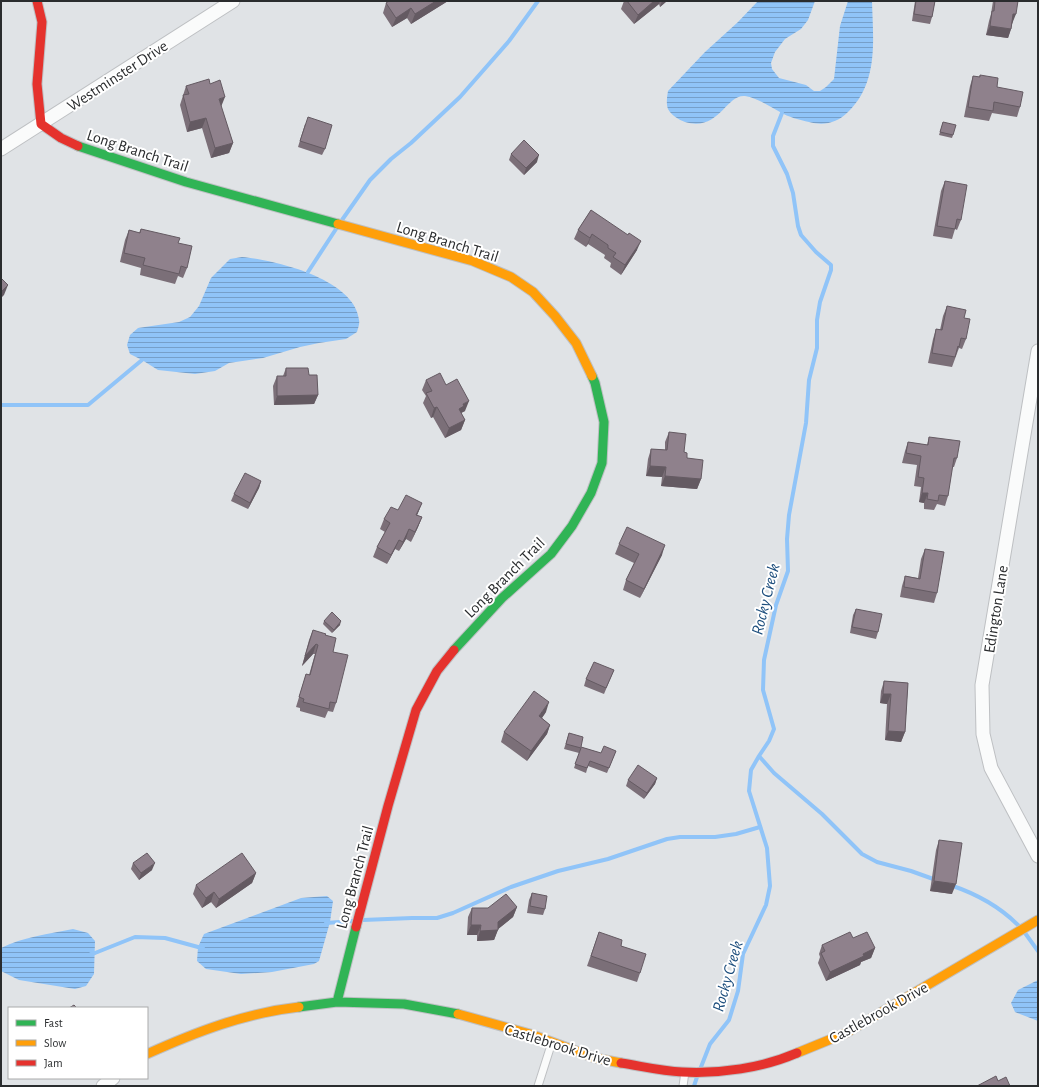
<svg xmlns="http://www.w3.org/2000/svg" width="1039" height="1087" font-family="'Alegreya Sans',sans-serif">
	<style>
		.water { fill: url(#water-rules) }
		.lines { fill: none; stroke-linecap: round; stroke-linejoin: round }
		.stream { stroke: #90c4f8; stroke-width: 4 }
		.lane-casing { stroke: #bec0c3; stroke-width: 9 }
		.street-casing { stroke: #bec0c3; stroke-width: 15 }
		.fast-casing { stroke: #bec0c3; stroke-width: 11 }
		.slow-casing { stroke: #bec0c3; stroke-width: 11 }
		.jam-casing { stroke: #bec0c3; stroke-width: 11 }
		.lane { stroke: #fafbfb; stroke-width: 7 }
		.street { stroke: #fafbfb; stroke-width: 13 }
		.fast { stroke: #30b455; stroke-width: 9 }
		.slow { stroke: #ff9f0a; stroke-width: 9 }
		.jam { stroke: #e5322d; stroke-width: 9 }
		.wall { fill: #7b6f78 }
		.shaded-wall { fill: #645a62 }
		.building { fill: #8f818c; stroke: #645a62 }
		.labels { text-anchor: middle; stroke-width: 4; stroke-linejoin: round; paint-order: stroke }
		.street-label { font-size: 16px; fill: #2a2c2e; stroke: #fff }
		.water-label { font-size: 17px; font-style: italic; fill: #1d4e7d; stroke: #fff }
	</style>
	<defs>
		<pattern id="water-rules" width="6" height="5" patternUnits="userSpaceOnUse"><rect width="6" height="5" fill="#90c4f8"/><path d="M0 2.5h6" fill="none" stroke="#769fc9"/></pattern>
	</defs>
	<rect width="100%" height="100%" fill="#e0e3e6"/>
	<!-- water -->
	<path class="water" d="M 758,1 L 815,1 L 808,20 L 801,29 L 785,39 L 775,52 L 771,63 L 772,69 L 779,78 L 806,85 L 814,91 L 820,91 L 826,87 L 834,79 L 840,26 L 848,1 L 872,1 C 873,40 879,82 848,112 C 837,123 824,126 809,122 C 800,120 788,117 780,112 C 769,106 757,98 745,96 C 726,94 719,132 685,122 C 679,120 671,115 668,109 C 666,104 667,97 668,91 L 705,52 L 738,22 Z
		M 242,257 C 275,260 355,279 359,320 C 360,323 358,328 357,332 L 346,339 L 319,343 L 300,347 L 263,358 L 229,363 L 215,371 L 195,374 L 158,370 L 142,360 L 130,354 L 127,345 L 130,335 L 138,328 L 179,322 L 190,317 L 199,306 L 211,278 L 230,259 Z
		M 327,896 L 333,901 L 330,922 L 319,961 L 314,964 L 272,972 L 241,974 L 206,969 L 197,961 L 198,947 L 204,934 L 301,898 Z
		M 73,929 L 88,933 L 95,941 L 94,974 L 86,986 L 75,989 L 19,980 L 1,971 L 1,948 C 23,937 49,934 73,929 Z
		M 1038,980 L 1038,1021 L 1015,1012 L 1011,1003 L 1018,990 Z"/>
	<g class="lines">
		<!-- stream -->
		<path class="stream" d="M 342,220 L 370,180 L 391,159 L 411,143 L 460,97 L 509,41 L 538,1
			M 308,272 L 336,229
			M 1,405 L 88,405 L 142,360
			M 759,756 L 774,773 L 822,814 L 862,854 L 877,862 L 911,871 L 936,880
			M 950,885 C 974,893 1000,907 1018,925
			M 363,920 L 412,918 L 437,918 L 453,913 L 511,887 L 558,871 L 608,859 L 667,839 L 680,837 L 715,837 L 736,834 L 760,827
			M 326,923 L 353,921
			M 1025,933 L 1038,951
			M 91,954 L 95,953 L 135,937 L 165,938 L 198,947 L 203,947
			M 701,1067 L 710,1044 L 729,1020 L 738,991 L 743,954 L 766,905 L 770,886 L 767,848 L 749,791 L 751,770 L 759,756 L 769,741 L 774,729 L 763,690 L 764,660 L 776,605 L 788,571 L 787,539 L 789,515 L 806,423 L 809,380 L 817,348 L 817,320 L 820,302 L 831,270 L 831,265 L 816,252 L 801,235 L 798,226 L 793,193 L 787,174 L 773,146 L 773,136 L 782,113
			M 694,1086 L 697,1077"/>
		<defs>
			<path id="lane" d="M 538,1086 L 552,1042
				M 683,1086 L 685,1072"/>
			<path id="street" d="M 1,149 L 233,1
				M 1038,351 L 982,685 L 983,734 L 991,768 L 1038,856
				M 103,1086 L 113,1078"/>
			<path id="fast" d="M 78,146 L 186,182 L 338,224
				M 454,650 L 502,598 L 551,554 L 572,526 L 591,493 L 602,463 L 604,422 L 595,383 L 592,376
				M 337,1002 L 356,927
				M 299,1007 L 337,1002 L 404,1004 L 458,1014"/>
			<path id="slow" d="M 338,224 L 473,261 L 511,277 L 533,292 L 555,316 L 576,343 L 592,376
				M 458,1014 L 530,1034 L 595,1058 L 621,1063
				M 797,1053 L 846,1033 L 1038,920
				M 147,1054 C 196,1032 245,1013 299,1007"/>
			<path id="jam" d="M 37,1 L 42,22 L 37,84 L 41,124 L 61,138 L 78,146
				M 356,927 L 388,806 L 416,710 L 437,671 L 454,650
				M 621,1063 C 641,1066 661,1071 682,1072 C 720,1074 762,1068 797,1053"/>
		</defs>
		<!-- lane casing -->
		<use href="#lane" class="lane-casing"/>
		<!-- street casing -->
		<use href="#street" class="street-casing"/>
		<!-- fast casing -->
		<use href="#fast" class="fast-casing"/>
		<!-- slow casing -->
		<use href="#slow" class="slow-casing"/>
		<!-- jam casing -->
		<use href="#jam" class="jam-casing"/>
		<!-- lane -->
		<use href="#lane" class="lane"/>
		<!-- street -->
		<use href="#street" class="street"/>
		<!-- fast -->
		<use href="#fast" class="fast"/>
		<!-- slow -->
		<use href="#slow" class="slow"/>
		<!-- jam -->
		<use href="#jam" class="jam"/>
	</g>
	<!-- wall -->
	<path class="wall" d="M 448,1 L 411,24 L 407,18 L 392,27 L 383,13 L 386,3 Z
		M 624,1 L 667,1 L 660,7 L 659,4 L 634,24 L 621,9 Z
		M 915,1 L 935,1 L 932,17 L 930,24 L 912,21 Z
		M 993,1 L 1018,1 L 1012,24 L 1011,29 L 1008,38 L 986,35 L 989,21 L 991,14 Z
		M 980,75 L 997,87 L 1020,107 L 1017,117 L 992,113 L 989,121 L 964,117 L 970,86 L 973,76 L 979,77 Z
		M 210,84 L 221,107 L 233,143 L 229,153 L 211,158 L 202,128 L 187,132 L 180,105 L 186,86 Z
		M 943,122 L 953,135 L 952,138 L 939,135 Z
		M 305,124 L 325,149 L 322,155 L 298,147 Z
		M 511,154 L 537,162 L 524,175 L 509,160 Z
		M 945,181 L 961,220 L 957,230 L 955,229 L 952,239 L 933,236 L 941,191 Z
		M 591,210 L 637,250 L 621,275 L 610,267 L 611,263 L 604,258 L 605,255 L 588,244 L 586,247 L 574,239 L 578,230 Z
		M 141,229 L 178,243 L 187,268 L 183,278 L 178,276 L 175,284 L 140,275 L 141,268 L 120,262 L 125,240 L 129,230 L 139,233 Z
		M 947,306 L 964,318 L 966,339 L 962,349 L 959,348 L 952,367 L 928,363 L 933,339 L 936,329 L 940,330 L 943,316 Z
		M 286,368 L 309,375 L 318,395 L 314,404 L 274,405 L 273,386 L 277,376 L 283,376 Z
		M 426,380 L 446,385 L 465,411 L 461,413 L 465,420 L 461,430 L 445,438 L 433,417 L 431,418 L 423,403 L 426,396 L 422,390 Z
		M 669,432 L 684,452 L 687,458 L 701,479 L 697,489 L 661,486 L 662,477 L 646,476 L 648,459 L 651,449 L 665,450 L 665,442 Z
		M 929,437 L 957,458 L 954,467 L 952,467 L 948,496 L 945,506 L 937,504 L 934,510 L 924,509 L 924,503 L 919,502 L 921,487 L 914,486 L 917,465 L 902,463 L 905,451 L 908,442 L 927,445 Z
		M 261,481 L 259,488 L 248,509 L 231,501 L 234,494 Z
		M 422,503 L 417,515 L 422,517 L 418,527 L 411,542 L 406,539 L 399,551 L 395,549 L 387,564 L 373,557 L 377,547 L 385,532 L 380,529 L 384,519 L 398,510 Z
		M 619,544 L 662,555 L 640,598 L 623,590 L 626,580 L 634,563 L 615,554 Z
		M 925,549 L 937,593 L 934,603 L 900,597 L 902,586 L 905,576 L 918,578 L 921,559 Z
		M 856,609 L 878,632 L 876,639 L 850,633 L 853,615 Z
		M 324,621 L 340,625 L 332,633 L 323,624 Z
		M 313,630 L 325,636 L 333,652 L 336,703 L 333,712 L 328,711 L 325,718 L 300,711 L 300,708 L 296,707 L 306,674 L 309,675 L 315,654 L 313,654 L 302,666 L 309,640 Z
		M 614,670 L 604,694 L 584,686 L 586,679 Z
		M 884,681 L 908,683 L 905,732 L 901,742 L 885,740 L 887,704 L 880,703 L 881,691 Z
		M 546,712 L 542,718 L 550,725 L 547,734 L 527,761 L 501,742 L 504,732 Z
		M 569,733 L 581,747 L 601,753 L 616,751 L 607,773 L 588,766 L 586,773 L 574,768 L 579,753 L 564,749 Z
		M 657,778 L 655,784 L 644,799 L 626,786 L 628,780 Z
		M 939,840 L 952,894 L 930,891 L 936,850 Z
		M 133,863 L 152,870 L 139,880 L 131,869 Z
		M 256,873 L 252,883 L 216,908 L 211,902 L 202,908 L 193,894 L 196,885 Z
		M 532,893 L 545,909 L 543,915 L 527,913 L 529,900 Z
		M 517,907 L 513,917 L 498,929 L 494,940 L 477,941 L 477,935 L 467,935 L 468,917 L 472,908 L 488,908 Z
		M 599,932 L 621,946 L 640,973 L 637,982 L 587,966 Z
		M 853,938 L 875,948 L 871,958 L 861,962 L 860,965 L 826,981 L 818,963 L 820,957 L 819,954 L 822,945 Z"/>
	<!-- shaded-wall -->
	<path class="shaded-wall" d="M 436,1 L 448,1 L 411,24 L 415,14 Z
		M 654,1 L 660,1 L 659,4 L 634,24 L 638,15 Z
		M 662,1 L 667,1 L 660,7 Z
		M 411,8 L 407,18 L 392,27 L 396,18 Z
		M 1013,14 L 1016,14 L 1012,24 L 1010,24 Z
		M 990,26 L 1011,29 L 1008,38 L 986,35 Z
		M 225,97 L 221,107 L 219,99 Z
		M 206,118 L 202,128 L 187,132 L 190,122 Z
		M 233,143 L 229,153 L 211,158 L 215,148 Z
		M 539,155 L 537,162 L 524,175 L 526,168 Z
		M 592,234 L 588,244 L 586,247 L 590,238 Z
		M 641,241 L 637,250 L 621,275 L 625,265 Z
		M 8,285 L 4,295 L 1,298 L 1,292 Z
		M 318,395 L 314,404 L 274,405 L 277,396 Z
		M 469,401 L 465,411 L 461,413 L 460,416 L 459,409 L 463,404 Z
		M 437,407 L 433,417 L 431,418 L 434,408 Z
		M 465,420 L 461,430 L 445,438 L 449,428 Z
		M 650,466 L 666,467 L 662,477 L 646,476 Z
		M 665,476 L 701,479 L 697,489 L 661,486 Z
		M 261,481 L 259,488 L 248,509 L 250,503 Z
		M 922,493 L 928,493 L 924,503 L 919,502 Z
		M 422,503 L 418,513 L 413,524 L 416,515 Z
		M 422,517 L 418,527 L 411,542 L 415,532 Z
		M 409,529 L 406,539 L 399,551 L 403,542 Z
		M 399,540 L 395,549 L 387,564 L 391,555 Z
		M 665,545 L 662,555 L 640,598 L 644,589 Z
		M 341,621 L 340,625 L 332,633 L 334,630 Z
		M 316,644 L 313,654 L 302,666 L 305,656 Z
		M 883,694 L 891,694 L 887,704 L 880,703 Z
		M 549,702 L 546,712 L 536,726 L 539,716 Z
		M 550,725 L 547,734 L 527,761 L 531,751 Z
		M 888,731 L 905,732 L 901,742 L 885,740 Z
		M 657,778 L 655,784 L 644,799 L 647,793 Z
		M 155,863 L 152,870 L 139,880 L 141,873 Z
		M 256,873 L 252,883 L 216,908 L 219,899 Z
		M 934,881 L 956,884 L 952,894 L 930,891 Z
		M 214,892 L 211,902 L 202,908 L 206,898 Z
		M 517,907 L 513,917 L 497,930 L 498,930 L 494,940 L 477,941 L 480,931 L 498,922 Z
		M 471,925 L 481,925 L 477,935 L 467,935 Z
		M 875,948 L 871,958 L 861,962 L 860,965 L 826,981 L 830,972 L 863,954 Z"/>
	<!-- building -->
	<path class="building" d="M 389,1 L 436,1 L 415,14 L 411,8 L 396,18 L 386,3 Z
		M 627,1 L 654,1 L 638,15 Z
		M 916,1 L 935,1 L 932,17 L 914,14 Z
		M 995,1 L 1018,1 L 1016,14 L 1013,14 L 1011,29 L 990,26 L 992,11 L 994,11 Z
		M 980,75 L 998,78 L 997,87 L 1023,92 L 1020,107 L 994,102 L 993,111 L 968,107 L 973,76 L 980,77 Z
		M 209,79 L 210,84 L 220,80 L 225,97 L 219,99 L 233,143 L 215,148 L 206,118 L 190,122 L 183,95 L 189,94 L 186,86 Z
		M 308,117 L 332,125 L 325,149 L 300,141 Z
		M 943,122 L 956,125 L 953,135 L 940,132 Z
		M 524,140 L 539,155 L 526,168 L 511,154 Z
		M 945,181 L 967,185 L 961,220 L 957,219 L 955,229 L 937,226 Z
		M 591,210 L 628,235 L 629,233 L 641,241 L 625,265 L 613,257 L 616,253 L 608,248 L 608,245 L 592,234 L 590,238 L 578,230 Z
		M 141,229 L 180,238 L 178,243 L 192,246 L 187,268 L 181,266 L 179,274 L 143,265 L 145,258 L 124,253 L 129,230 L 140,233 Z
		M 1,278 L 8,285 L 1,292 Z
		M 947,306 L 966,310 L 964,318 L 970,319 L 966,339 L 961,338 L 959,347 L 958,346 L 955,357 L 932,353 L 936,329 L 942,330 Z
		M 286,368 L 308,368 L 309,375 L 317,375 L 318,395 L 277,396 L 277,376 L 286,376 Z
		M 440,373 L 446,385 L 457,379 L 469,401 L 463,404 L 464,406 L 459,409 L 465,420 L 449,428 L 437,407 L 434,408 L 426,393 L 432,391 L 426,380 Z
		M 669,432 L 686,434 L 684,452 L 687,453 L 687,458 L 703,460 L 701,479 L 665,476 L 666,467 L 650,466 L 651,449 L 667,450 Z
		M 929,437 L 960,441 L 957,458 L 954,458 L 948,496 L 939,495 L 938,501 L 927,499 L 928,493 L 922,493 L 924,478 L 918,477 L 921,456 L 906,453 L 908,442 L 928,445 Z
		M 245,473 L 261,481 L 250,503 L 234,494 Z
		M 406,495 L 422,503 L 416,515 L 422,517 L 415,532 L 409,529 L 403,542 L 399,540 L 391,555 L 377,547 L 390,523 L 384,519 L 391,507 L 398,510 Z
		M 627,527 L 665,545 L 644,589 L 626,580 L 639,554 L 619,544 Z
		M 925,549 L 944,552 L 937,593 L 904,587 L 905,576 L 920,579 Z
		M 856,609 L 882,614 L 878,632 L 852,627 Z
		M 332,612 L 341,621 L 334,630 L 324,621 Z
		M 313,630 L 326,634 L 325,635 L 336,638 L 333,652 L 348,655 L 336,703 L 330,702 L 329,709 L 303,702 L 304,699 L 299,697 L 306,674 L 310,675 L 318,645 L 316,644 L 305,656 Z
		M 594,662 L 614,670 L 606,688 L 586,679 Z
		M 884,681 L 908,683 L 905,732 L 888,731 L 891,694 L 883,694 Z
		M 534,691 L 549,702 L 539,716 L 550,725 L 531,751 L 504,732 Z
		M 569,733 L 583,737 L 581,747 L 601,753 L 604,746 L 616,751 L 609,768 L 590,761 L 587,768 L 575,764 L 581,748 L 566,744 Z
		M 638,765 L 657,778 L 647,793 L 628,780 Z
		M 939,840 L 962,843 L 956,884 L 934,881 Z
		M 147,853 L 155,863 L 141,873 L 133,863 Z
		M 242,853 L 256,873 L 219,899 L 214,892 L 206,898 L 196,885 Z
		M 532,893 L 547,896 L 545,909 L 530,906 Z
		M 506,894 L 517,907 L 498,922 L 498,930 L 480,931 L 481,925 L 471,925 L 472,908 L 488,908 Z
		M 599,932 L 622,940 L 621,946 L 646,954 L 640,973 L 591,956 Z
		M 850,932 L 853,938 L 867,932 L 875,948 L 863,954 L 864,956 L 830,972 L 821,953 L 825,951 L 822,945 Z
		M 74,1005 L 77,1008 L 69,1008 Z
		M 996,1076 L 998,1081 L 1006,1077 L 1010,1086 L 977,1086 Z"/>
	<g class="labels">
		<!-- street labels -->
		<g class="street-label">
			<text transform="translate(117 75) rotate(-33)" y="6">Westminster Drive</text>
			<text transform="translate(138 150) rotate(18)" y="6">Long Branch Trail</text>
			<text transform="translate(448 241) rotate(17)" y="6">Long Branch Trail</text>
			<text transform="translate(504 577) rotate(-45)" y="6">Long Branch Trail</text>
			<text transform="translate(995 609) rotate(-81)" y="6">Edington Lane</text>
			<text transform="translate(354 877) rotate(-75)" y="6">Long Branch Trail</text>
			<text transform="translate(878 1012) rotate(-29)" y="6">Castlebrook Drive</text>
			<text transform="translate(558 1044) rotate(17)" y="6">Castlebrook Drive</text>
		</g>
		<!-- water labels -->
		<g class="water-label">
			<text transform="translate(765 599) rotate(-76)" y="6">Rocky Creek</text>
			<text transform="translate(727 976) rotate(-74)" y="6">Rocky Creek</text>
		</g>
	</g>
	<!-- border -->
	<rect width="1039" height="1087" fill="none" stroke="#2a2c2e" stroke-width="4"/>
	<!-- legend -->
	<rect x="8" y="1007" width="140" height="72" fill="#ffffff" stroke="#aaabab"/>
	<rect x="16" y="1020" width="20" height="6" fill="#30b455" stroke="#aaabab"/>
	<text x="44" y="1027" font-size="12" fill="#2a2c2e">Fast</text>
	<rect x="16" y="1040" width="20" height="6" fill="#ff9f0a" stroke="#aaabab"/>
	<text x="44" y="1047" font-size="12" fill="#2a2c2e">Slow</text>
	<rect x="16" y="1060" width="20" height="6" fill="#e5322d" stroke="#aaabab"/>
	<text x="44" y="1067" font-size="12" fill="#2a2c2e">Jam</text>
</svg>
